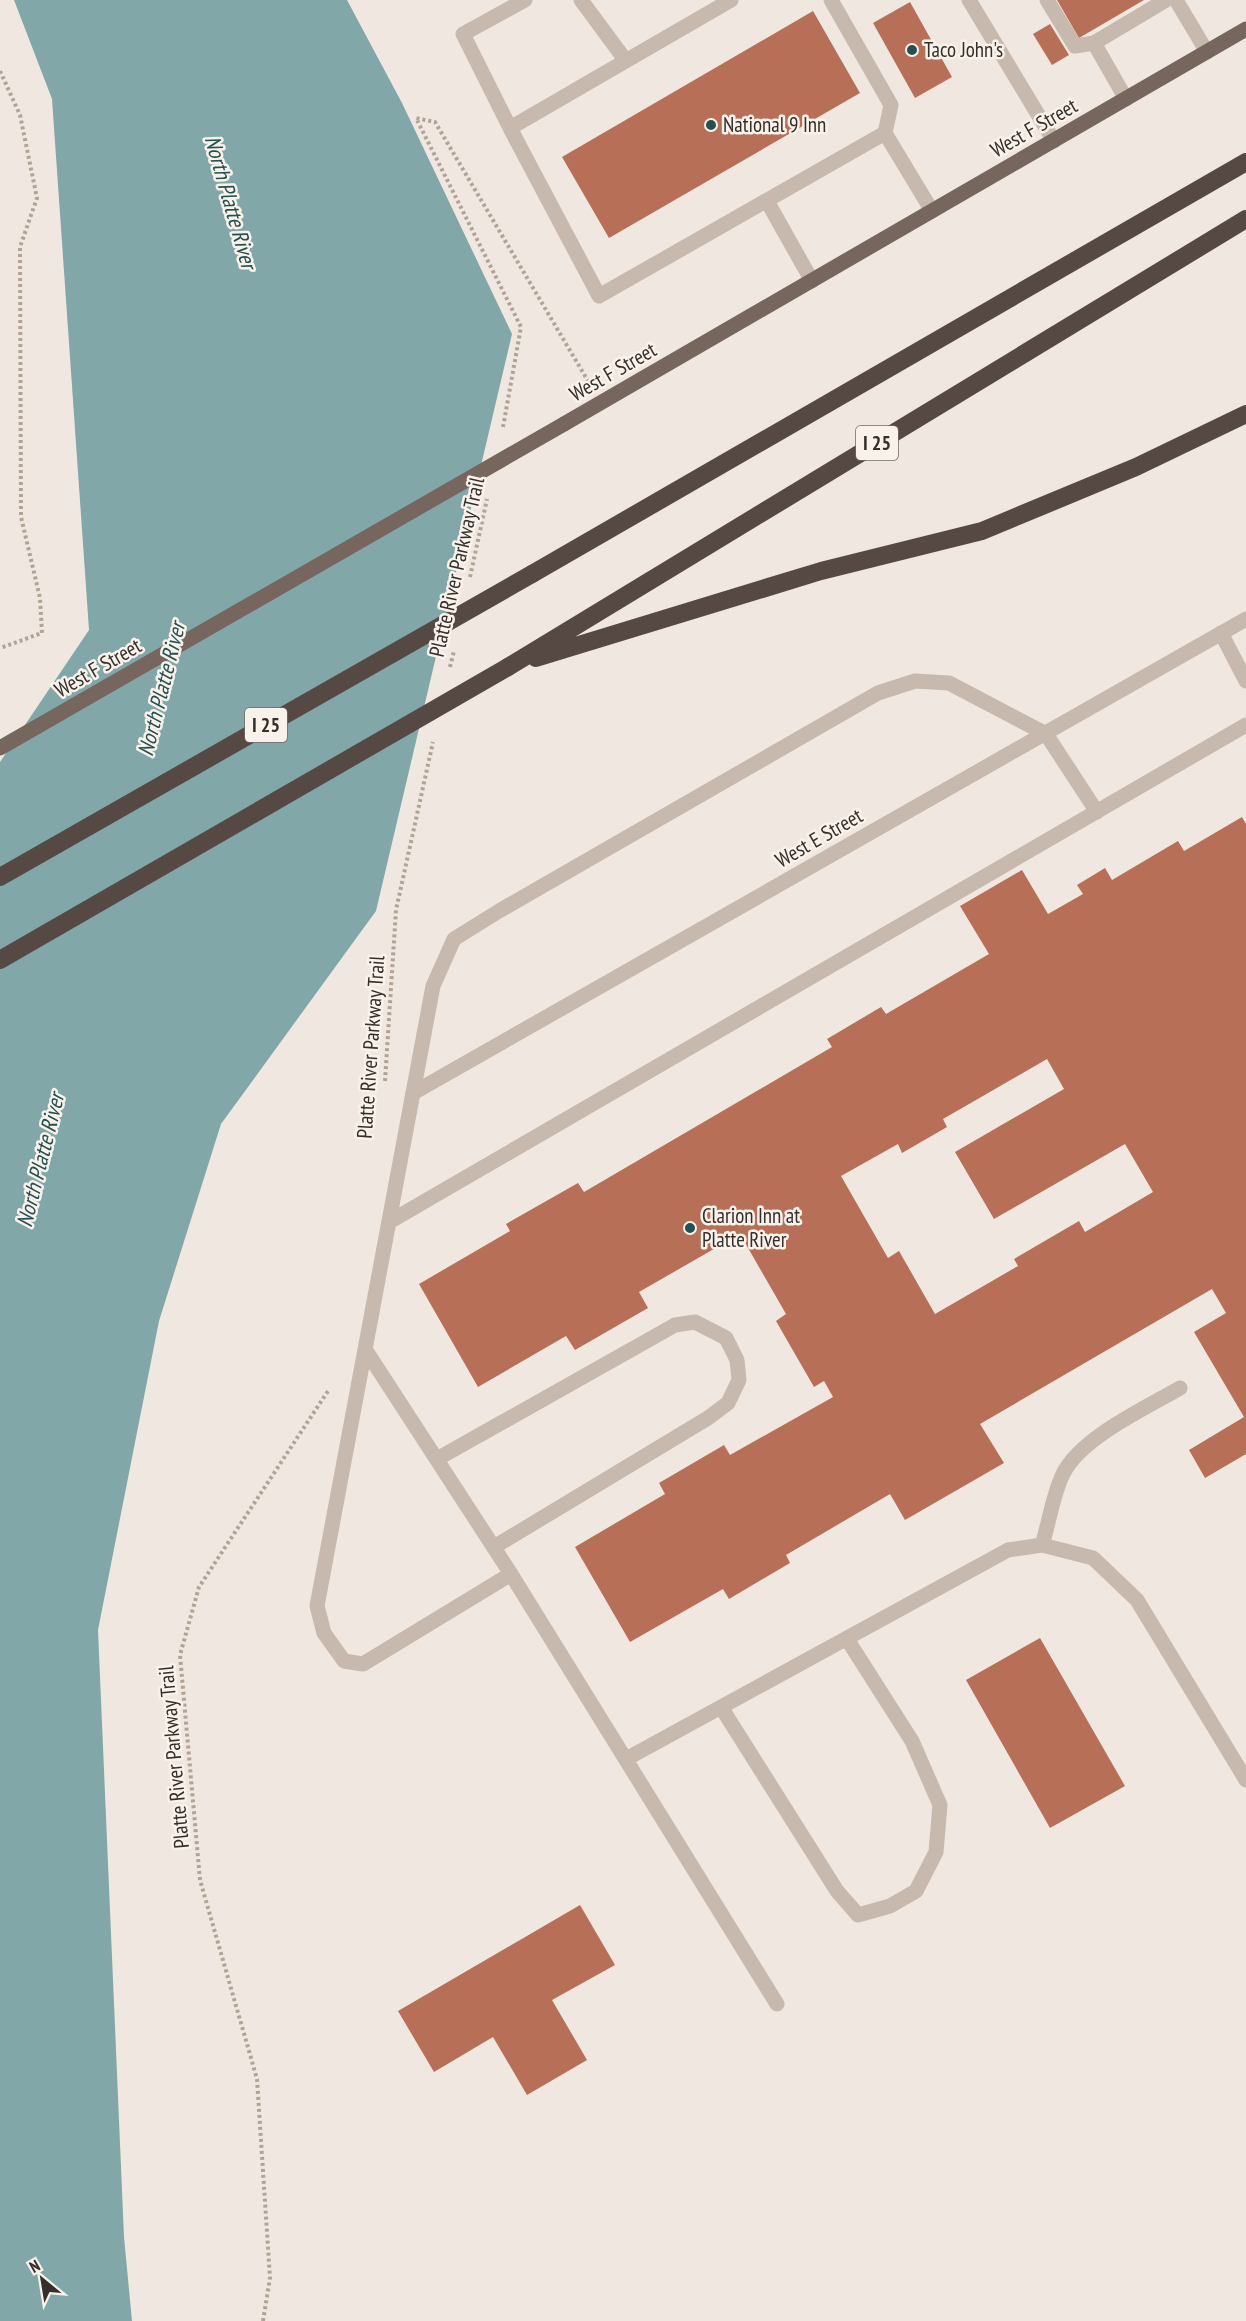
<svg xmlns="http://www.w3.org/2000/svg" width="1246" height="2321" font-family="'PT Sans Narrow',sans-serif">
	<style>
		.water { fill: #82a7a9 }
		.building { fill: #b76f57; fill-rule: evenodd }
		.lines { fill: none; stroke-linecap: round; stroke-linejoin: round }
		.path { stroke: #b2a397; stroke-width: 4; stroke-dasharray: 3 3; stroke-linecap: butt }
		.lane { stroke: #c7b9ad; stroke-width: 15 }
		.street { stroke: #c7b9ad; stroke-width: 15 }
		.primary { stroke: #76665e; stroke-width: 15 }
		.highway { stroke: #564943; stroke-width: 18 }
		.primary-bridge { stroke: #76665e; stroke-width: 15 }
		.highway-bridge { stroke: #564943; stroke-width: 18 }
		.poi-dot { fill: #254f52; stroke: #f8f2eb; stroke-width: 2 }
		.labels { text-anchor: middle; stroke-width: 5; stroke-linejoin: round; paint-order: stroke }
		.shield { fill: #f8f2eb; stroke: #706965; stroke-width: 1.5 }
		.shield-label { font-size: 20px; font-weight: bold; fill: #362e2b }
		.poi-label { font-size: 21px; fill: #362e2b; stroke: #f8f2eb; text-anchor: start }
		.street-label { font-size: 21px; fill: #362e2b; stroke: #f8f2eb }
		.water-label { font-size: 22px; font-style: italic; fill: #254f52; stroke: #f8f2eb }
	</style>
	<rect width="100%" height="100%" fill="#f0e8e0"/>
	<!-- water -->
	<path class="water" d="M 14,0 L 347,0 L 402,103 L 512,334 L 376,911 L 221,1124 L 159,1321 L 98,1630 L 124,2237 L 132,2321 L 0,2321 L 0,762 L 89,630 L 52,99 Z"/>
	<!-- building -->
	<path class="building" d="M 1057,0 L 1144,0 L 1079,38 Z
		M 910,2 L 952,77 L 915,98 L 873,23 Z
		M 813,11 L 860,93 L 609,238 L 562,157 Z
		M 1050,24 L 1069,55 L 1052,65 L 1033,34 Z
		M 1242,817 L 1246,824 L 1246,1454 L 1205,1478 L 1189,1450 L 1244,1417 L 1194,1332 L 1226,1313 L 1212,1289 L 980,1424 L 1004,1463 L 905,1520 L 890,1494 L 786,1555 L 790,1563 L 729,1599 L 723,1589 L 630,1642 L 575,1547 L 665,1494 L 659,1483 L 724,1445 L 730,1455 L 833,1397 L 824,1381 L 814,1387 L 776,1321 L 786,1314 L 740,1234 L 639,1292 L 648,1308 L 575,1350 L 566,1336 L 478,1387 L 419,1284 L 510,1231 L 506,1224 L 578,1183 L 584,1192 L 832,1047 L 827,1039 L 881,1007 L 886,1014 L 989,954 L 960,906 L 1022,870 L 1048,914 L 1083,894 L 1077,885 L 1105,868 L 1112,880 L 1178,841 L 1184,851 ZM 1047,1059 L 1064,1089 L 955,1152 L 994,1219 L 1125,1144 L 1153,1192 L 1085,1232 L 1079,1221 L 1014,1259 L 1018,1266 L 935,1314 L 899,1251 L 888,1258 L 841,1176 L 898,1144 L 902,1153 L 947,1127 L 943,1119 Z
		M 1040,1638 L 1125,1786 L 1050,1828 L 966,1680 Z
		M 580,1905 L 615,1965 L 552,2000 L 587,2060 L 527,2095 L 493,2037 L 434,2072 L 398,2011 Z"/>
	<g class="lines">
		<!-- path -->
		<path class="path" d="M 0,71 L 20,115 L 37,198 L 20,247 L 21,517 L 40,598 L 42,633 L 0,648
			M 503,427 L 521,327 L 416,118 L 435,122 L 588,381
			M 470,577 L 487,499
			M 450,667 L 454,651
			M 385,1081 L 396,910 L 433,742
			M 263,2321 L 270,2278 L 257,2079 L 200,1880 L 180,1655 L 199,1587 L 328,1391"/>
		<!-- lane -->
		<path class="lane" d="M 525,0 L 463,34 L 510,128 L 599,296 L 885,133 L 932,211
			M 581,0 L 626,61
			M 831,0 L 891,105 L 885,133
			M 969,0 L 1054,141
			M 1047,0 L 1075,46 L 1094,43
			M 1176,0 L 1207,52
			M 1126,99 L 1094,43 L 1166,0
			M 510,128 L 731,0
			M 767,201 L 812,281
			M 1221,633 L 1246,681
			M 389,1222 L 1246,725
			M 365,1349 L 511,1574 L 777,2004
			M 437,1459 L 675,1325 L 695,1322 L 726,1338 L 737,1360 L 739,1380 L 728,1403 L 708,1418 L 494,1547
			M 1042,1545 C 1049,1523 1053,1494 1063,1474 C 1080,1438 1146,1408 1180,1388
			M 511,1574 L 363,1664 L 344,1661 L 324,1633 L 317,1606 L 433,986 L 454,939 L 499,911 L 878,693 L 915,681 L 949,683 L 1046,734 L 1097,812
			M 721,1707 L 837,1891 L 858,1915 L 890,1906 L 916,1891 L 936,1852 L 940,1805 L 912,1741 L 847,1639
			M 626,1759 L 1008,1550 L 1042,1545 L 1093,1558 L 1137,1600 L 1246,1780"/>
		<!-- street -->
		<path class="street" d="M 413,1093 L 1246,619"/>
		<!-- primary -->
		<path class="primary" d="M 564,424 L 1246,29"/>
		<!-- highway -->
		<path class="highway" d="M 532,574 L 1246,162
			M 536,658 L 821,571 L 982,531 L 1136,467 L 1246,414
			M 508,667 L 1246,219"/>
		<!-- primary-bridge -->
		<path class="primary-bridge" d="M 0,748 L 564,424"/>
		<!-- highway-bridge -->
		<path class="highway-bridge" d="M 0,877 L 532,574
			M 0,960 L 508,667"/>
	</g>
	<!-- markers -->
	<g class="poi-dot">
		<circle cx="912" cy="50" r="6"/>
		<circle cx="711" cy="125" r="6"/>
		<circle cx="690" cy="1228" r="6"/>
	</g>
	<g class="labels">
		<!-- shield labels -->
		<g class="shield">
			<rect x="856" y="426" width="42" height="34" rx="4.5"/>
			<rect x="245" y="708" width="42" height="34" rx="4.5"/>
		</g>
		<g class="shield-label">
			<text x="877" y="450">I 25</text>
			<text x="266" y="732">I 25</text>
		</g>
		<!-- poi labels -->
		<g class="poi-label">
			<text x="924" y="57">Taco John's</text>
			<text x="723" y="132">National 9 Inn</text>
			<text x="702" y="1223">Clarion Inn at<tspan x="702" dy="24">Platte River</tspan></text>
		</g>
		<!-- street labels -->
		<g class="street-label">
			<text transform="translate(1034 128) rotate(-30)" y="7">West F Street</text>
			<text transform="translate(613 372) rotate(-30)" y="7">West F Street</text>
			<text transform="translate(457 567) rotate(-77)" y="7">Platte River Parkway Trail</text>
			<text transform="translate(98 668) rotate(-30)" y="7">West F Street</text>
			<text transform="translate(819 838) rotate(-30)" y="7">West E Street</text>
			<text transform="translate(371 1047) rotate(-86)" y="7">Platte River Parkway Trail</text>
			<text transform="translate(174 1757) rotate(-95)" y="7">Platte River Parkway Trail</text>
		</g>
		<!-- water labels -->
		<g class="water-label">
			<text transform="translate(231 202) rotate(74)" y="8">North Platte River</text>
			<text transform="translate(161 689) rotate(-76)" y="8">North Platte River</text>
			<text transform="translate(40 1160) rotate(-76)" y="8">North Platte River</text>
		</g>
	</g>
	<!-- north arrow -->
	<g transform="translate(42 2279) rotate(330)" stroke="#f8f2eb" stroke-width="4.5" paint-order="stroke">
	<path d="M0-4.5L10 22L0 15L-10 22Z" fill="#362e2b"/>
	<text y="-9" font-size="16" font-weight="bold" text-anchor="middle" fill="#362e2b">N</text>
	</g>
</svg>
